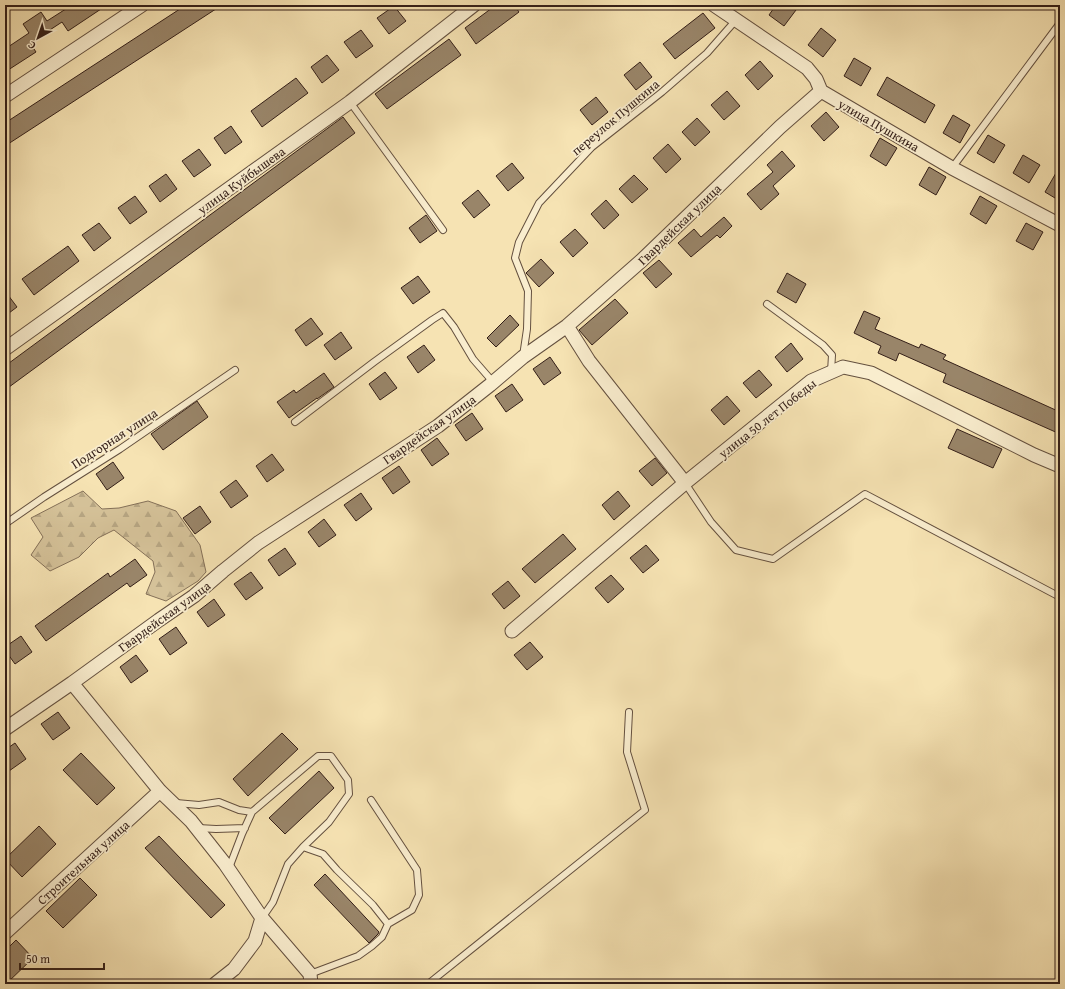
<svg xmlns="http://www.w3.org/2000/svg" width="1065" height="989" font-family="'Gentium Book Plus',serif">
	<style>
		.forest { fill: url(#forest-firs); stroke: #847058 }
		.building { fill: #998569; stroke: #341f18 }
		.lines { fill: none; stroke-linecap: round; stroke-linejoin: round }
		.lane-casing { stroke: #64503f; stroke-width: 8 }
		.street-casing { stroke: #64503f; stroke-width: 15 }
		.lane { stroke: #f9edce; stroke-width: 6 }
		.street { stroke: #f9edce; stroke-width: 13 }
		.labels { text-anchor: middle; stroke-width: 3.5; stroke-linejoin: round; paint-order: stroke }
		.street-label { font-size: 13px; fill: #341f18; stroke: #f9edce }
	</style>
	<defs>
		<pattern id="forest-firs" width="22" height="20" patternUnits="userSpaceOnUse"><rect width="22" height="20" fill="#d5c299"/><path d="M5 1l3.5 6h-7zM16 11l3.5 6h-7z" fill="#b7a683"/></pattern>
	</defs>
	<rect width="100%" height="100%" fill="#f6e3b3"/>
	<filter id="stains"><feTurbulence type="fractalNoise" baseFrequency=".005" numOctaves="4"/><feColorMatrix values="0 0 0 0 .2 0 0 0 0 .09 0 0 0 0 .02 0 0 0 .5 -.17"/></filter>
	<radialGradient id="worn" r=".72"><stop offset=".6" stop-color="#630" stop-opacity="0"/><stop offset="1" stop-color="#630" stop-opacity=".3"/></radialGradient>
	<!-- forest -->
	<path class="forest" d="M 83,491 L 102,509 L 119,508 L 148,501 L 176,511 L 200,545 L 206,572 L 198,581 L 166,601 L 146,594 L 155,572 L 153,561 L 114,530 L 98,538 L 79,557 L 50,571 L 31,555 L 43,537 L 31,518 Z"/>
	<!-- building -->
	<path class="building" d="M 72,5 L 107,5 L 68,31 L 62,22 L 30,43 L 36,52 L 5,72 L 5,49 L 29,33 L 23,24 L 41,12 L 47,21 Z
		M 186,5 L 222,5 L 5,146 L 5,123 Z
		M 496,5 L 514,5 L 519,12 L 476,44 L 465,28 Z
		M 776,5 L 790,5 L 796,10 L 784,26 L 769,15 Z
		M 394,6 L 406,21 L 389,34 L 377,18 Z
		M 703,13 L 715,28 L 675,59 L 663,44 Z
		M 821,28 L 836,40 L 823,57 L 808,45 Z
		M 361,30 L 373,46 L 356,58 L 344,42 Z
		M 449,39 L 461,55 L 387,109 L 375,94 Z
		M 327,55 L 339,70 L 322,83 L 311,67 Z
		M 854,58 L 871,68 L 861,86 L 844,76 Z
		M 760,61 L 773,76 L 758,90 L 745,75 Z
		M 640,62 L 652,77 L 636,90 L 624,75 Z
		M 887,77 L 935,105 L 925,123 L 877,95 Z
		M 296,78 L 308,93 L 262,127 L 251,111 Z
		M 727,91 L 740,106 L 724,120 L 711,105 Z
		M 596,97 L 608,112 L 592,125 L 580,110 Z
		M 826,112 L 839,127 L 824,141 L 811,126 Z
		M 953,115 L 970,125 L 960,143 L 943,133 Z
		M 343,117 L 355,133 L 5,390 L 5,366 Z
		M 697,118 L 710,132 L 695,146 L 682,132 Z
		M 231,126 L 242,142 L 225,154 L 214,138 Z
		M 988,135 L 1005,145 L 994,163 L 977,153 Z
		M 880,138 L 897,148 L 886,166 L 870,156 Z
		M 668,144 L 681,159 L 666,173 L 653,158 Z
		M 199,149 L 211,165 L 194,177 L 182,161 Z
		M 782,151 L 795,166 L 773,186 L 779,194 L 761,210 L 747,194 L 773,172 L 767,165 Z
		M 1023,155 L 1040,165 L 1029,183 L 1013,173 Z
		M 512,163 L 524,178 L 508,191 L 496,176 Z
		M 1060,166 L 1060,201 L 1045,192 Z
		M 929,167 L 946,177 L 936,195 L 919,185 Z
		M 166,174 L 177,189 L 160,202 L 149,186 Z
		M 634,175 L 648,189 L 632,203 L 619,189 Z
		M 478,190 L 490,205 L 474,218 L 462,203 Z
		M 135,196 L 147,212 L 130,224 L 118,208 Z
		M 980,196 L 997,206 L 986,224 L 970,214 Z
		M 606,200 L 619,215 L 604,229 L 591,214 Z
		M 426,215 L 437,231 L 420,243 L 409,228 Z
		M 724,217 L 732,226 L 720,238 L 717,235 L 691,257 L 678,243 L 694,229 L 701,237 Z
		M 99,223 L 111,238 L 94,251 L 82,235 Z
		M 1026,223 L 1043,232 L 1033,250 L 1016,241 Z
		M 575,229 L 588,243 L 573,257 L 560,242 Z
		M 68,246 L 79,261 L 34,295 L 22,279 Z
		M 541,259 L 554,273 L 539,287 L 526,273 Z
		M 659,260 L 672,274 L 656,288 L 643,273 Z
		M 787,273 L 806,284 L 796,303 L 777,292 Z
		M 418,276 L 430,292 L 413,304 L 401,288 Z
		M 5,291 L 17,307 L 5,316 Z
		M 615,299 L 628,313 L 592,345 L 579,330 Z
		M 864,311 L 880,318 L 875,329 L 919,348 L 921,344 L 946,355 L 943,359 L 1060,412 L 1060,434 L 943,382 L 946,374 L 899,353 L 896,361 L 878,353 L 881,346 L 854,333 Z
		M 510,315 L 519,325 L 496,347 L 487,338 Z
		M 311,318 L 323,334 L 306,346 L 295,330 Z
		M 341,332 L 352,348 L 335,360 L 324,345 Z
		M 791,343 L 803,359 L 787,372 L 775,357 Z
		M 424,345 L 435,360 L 418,373 L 407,357 Z
		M 550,357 L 561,373 L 544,385 L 533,369 Z
		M 759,370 L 772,385 L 756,398 L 743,383 Z
		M 385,372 L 397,388 L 380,400 L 369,384 Z
		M 324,373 L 334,387 L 317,399 L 317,398 L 289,418 L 277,402 L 294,390 L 296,393 Z
		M 512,384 L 523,400 L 506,412 L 495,396 Z
		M 727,396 L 740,411 L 724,425 L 711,410 Z
		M 197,401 L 208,417 L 163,450 L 151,434 Z
		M 472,413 L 483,429 L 466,441 L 455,425 Z
		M 957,429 L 1002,449 L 993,468 L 948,448 Z
		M 437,438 L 449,454 L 432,466 L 421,450 Z
		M 272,454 L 284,470 L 267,482 L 256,466 Z
		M 655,458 L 667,473 L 652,486 L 639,471 Z
		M 113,462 L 124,478 L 107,490 L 96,474 Z
		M 399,466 L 410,482 L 393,494 L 382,478 Z
		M 236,480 L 248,496 L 231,508 L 220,492 Z
		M 618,491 L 630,506 L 614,520 L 602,505 Z
		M 361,493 L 372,509 L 356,521 L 344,505 Z
		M 200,506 L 211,522 L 195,534 L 183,518 Z
		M 324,519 L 336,535 L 319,547 L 308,532 Z
		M 563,534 L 576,549 L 535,583 L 522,569 Z
		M 646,545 L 659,560 L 643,573 L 630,558 Z
		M 285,548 L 296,564 L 279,576 L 268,560 Z
		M 135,559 L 147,575 L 130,587 L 127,583 L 46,641 L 35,626 L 108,573 L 110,577 Z
		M 251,572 L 263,588 L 246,600 L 234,584 Z
		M 611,575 L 624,589 L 608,603 L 595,588 Z
		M 508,581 L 520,596 L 504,609 L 492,594 Z
		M 214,599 L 225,615 L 208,627 L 197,612 Z
		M 176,627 L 187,643 L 170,655 L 159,639 Z
		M 21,636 L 32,652 L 15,664 L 5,650 L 5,647 Z
		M 530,642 L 543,657 L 527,670 L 514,655 Z
		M 136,655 L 148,671 L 131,683 L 120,667 Z
		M 58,712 L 70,728 L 53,740 L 41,724 Z
		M 282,733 L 298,749 L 248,796 L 233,779 Z
		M 15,743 L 26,759 L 9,771 L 5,765 L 5,750 Z
		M 81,753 L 115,788 L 97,805 L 63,770 Z
		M 319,771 L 334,788 L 285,834 L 269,818 Z
		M 39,826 L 56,844 L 22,877 L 5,859 Z
		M 159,836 L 225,905 L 211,918 L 145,848 Z
		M 325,874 L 379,932 L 378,934 L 369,943 L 314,885 Z
		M 80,878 L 97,895 L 63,928 L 46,911 Z
		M 16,940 L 33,958 L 6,984 L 5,984 L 5,951 Z"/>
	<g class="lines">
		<defs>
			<path id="lane" d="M 350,102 L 443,230
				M 952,168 L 1060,23
				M 767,304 L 823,345 L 832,355 L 831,372
				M 523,356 L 527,329 L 528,291 L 515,258 L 519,242 L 539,203 L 592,147 L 662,92 L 707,53 L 736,20
				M 295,422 L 374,362 L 432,320 L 443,313 L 454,327 L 473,359 L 493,382
				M 685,483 L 711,522 L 736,550 L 773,559 L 865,494 L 1060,597
				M 5,524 L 44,497 L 120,449 L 235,370
				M 371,800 L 417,870 L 419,895 L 412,910 L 388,924
				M 176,803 L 199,805 L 219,802 L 239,810 L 252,812 L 318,756 L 331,756 L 348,780 L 349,794 L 329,822 L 303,847 L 288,864 L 273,902 L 262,918
				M 198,828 L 216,829 L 245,828
				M 303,847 L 323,854 L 337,870 L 373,905 L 388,924 L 382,937 L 372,946 L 358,956 L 310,974
				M 229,868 L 242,834 L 252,812
				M 428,984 L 645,810 L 627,752 L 629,712"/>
			<path id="street" d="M 714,5 L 807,68 L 816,79 L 821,91 L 952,168 L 1060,225
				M 5,96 L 142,5
				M 567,326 L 589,361 L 685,483
				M 5,349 L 350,102 L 474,5
				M 512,631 L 685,483 L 811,381 L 843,367 L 871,373 L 1034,455 L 1060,466
				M 72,683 L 160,791 L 191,821 L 225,864 L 262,918 L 310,974 L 311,984
				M 5,729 L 72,683 L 159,620 L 194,596 L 223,571 L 258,543 L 438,426 L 490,385 L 523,357 L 567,326 L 641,261 L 780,127 L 821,91
				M 5,933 L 160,791
				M 215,984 L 234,969 L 255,941 L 262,918"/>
		</defs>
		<!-- lane casing -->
		<use href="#lane" class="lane-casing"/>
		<!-- street casing -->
		<use href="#street" class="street-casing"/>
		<!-- lane -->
		<use href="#lane" class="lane"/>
		<!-- street -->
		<use href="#street" class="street"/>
	</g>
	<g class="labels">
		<!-- street labels -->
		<g class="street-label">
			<text transform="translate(615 117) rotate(-40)" y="5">переулок Пушкина</text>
			<text transform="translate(879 125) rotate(30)" y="5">улица Пушкина</text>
			<text transform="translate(241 180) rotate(-36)" y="5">улица Куйбышева</text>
			<text transform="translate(679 224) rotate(-44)" y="5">Гвардейская улица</text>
			<text transform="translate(767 418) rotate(-38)" y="5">улица 50 лет Победы</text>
			<text transform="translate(429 429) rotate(-35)" y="5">Гвардейская улица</text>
			<text transform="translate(114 438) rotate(-33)" y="5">Подгорная улица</text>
			<text transform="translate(164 616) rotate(-36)" y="5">Гвардейская улица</text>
			<text transform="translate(83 862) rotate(-42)" y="5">Строительная улица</text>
		</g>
	</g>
	<!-- margin -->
	<rect width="1065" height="989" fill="none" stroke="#f6e3b3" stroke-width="20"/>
	<rect x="6" y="6" width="1053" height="977" fill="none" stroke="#341f18" stroke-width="2"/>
	<rect x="10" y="10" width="1045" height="969" fill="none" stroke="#341f18"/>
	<!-- north arrow -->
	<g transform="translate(38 38) rotate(220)" stroke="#f9edce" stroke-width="3" paint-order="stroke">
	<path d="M0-3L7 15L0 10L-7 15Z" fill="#341f18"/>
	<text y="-6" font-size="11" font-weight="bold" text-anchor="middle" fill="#341f18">С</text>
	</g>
	<!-- scale -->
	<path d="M20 963v6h84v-6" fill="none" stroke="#341f18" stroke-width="2"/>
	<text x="26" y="963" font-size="12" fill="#341f18" stroke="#f9edce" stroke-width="3" paint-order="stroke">50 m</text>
	<rect width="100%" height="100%" filter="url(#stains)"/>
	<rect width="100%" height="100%" fill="url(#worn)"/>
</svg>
